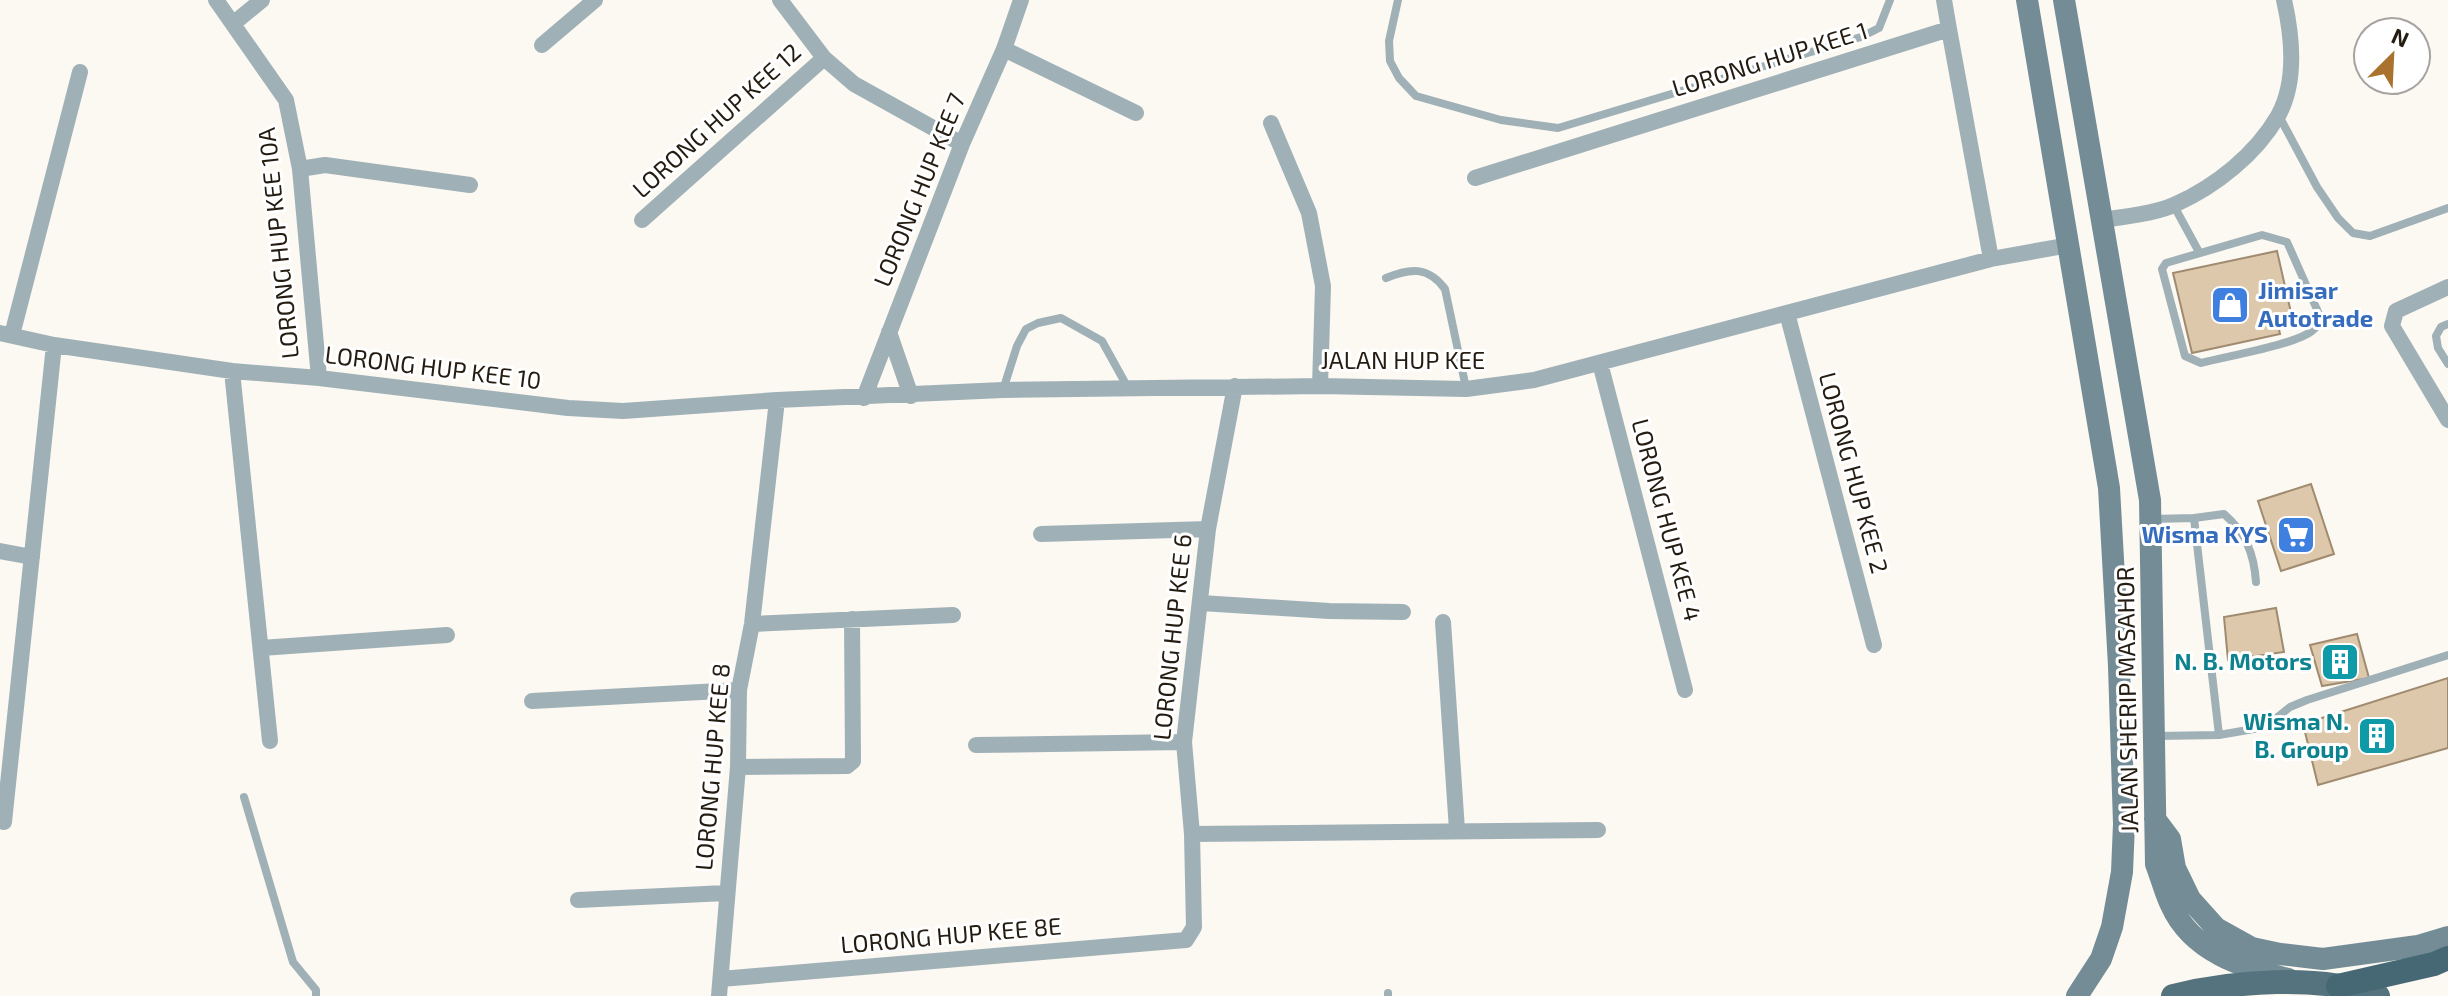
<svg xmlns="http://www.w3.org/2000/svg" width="2448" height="996" font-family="'Exo 2',sans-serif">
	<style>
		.building { fill: #dec8ab; stroke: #a08b70; stroke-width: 2 }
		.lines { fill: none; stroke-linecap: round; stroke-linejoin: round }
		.service { stroke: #9fb0b6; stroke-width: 8 }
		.minor { stroke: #9fb0b6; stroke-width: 16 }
		.secondary { stroke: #738c96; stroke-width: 22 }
		.primary { stroke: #54737f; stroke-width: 24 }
		.trunk { stroke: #466875; stroke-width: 24 }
		.labels { text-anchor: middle; stroke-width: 6; stroke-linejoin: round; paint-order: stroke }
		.street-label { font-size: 24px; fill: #241c11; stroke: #fff }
		.shop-label { font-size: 24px; font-weight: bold; fill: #366cbe; stroke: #fff; text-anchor: start }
		.culture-label { font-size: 24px; font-weight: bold; fill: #0d838f; stroke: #fff; text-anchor: end }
	</style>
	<rect width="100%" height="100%" fill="#fcf8f2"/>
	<!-- building -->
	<path class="building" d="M 2277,251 L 2292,317 L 2277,320 L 2280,334 L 2192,353 L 2173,273 Z
		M 2311,484 L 2334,554 L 2281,571 L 2258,501 Z
		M 2276,608 L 2284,652 L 2228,660 L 2224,617 Z
		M 2357,634 L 2369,678 L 2322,686 L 2310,645 Z
		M 2448,678 L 2448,748 L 2318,785 L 2303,724 Z"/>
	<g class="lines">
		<!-- service -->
		<path class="service" d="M 1398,0 L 1389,41 L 1390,61 L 1399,78 L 1416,96 L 1501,120 L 1558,128 L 1861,37 L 1879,28 L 1890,0
			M 2279,116 L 2317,187 L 2338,218 L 2353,233 L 2370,236 L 2448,208
			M 2174,206 L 2199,252
			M 2262,235 L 2287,242 L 2319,314 C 2318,321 2318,327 2312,331 C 2294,345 2227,356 2201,363 L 2185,356 L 2162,269 L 2166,263 Z
			M 1386,278 C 1410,268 1428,266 1445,289 L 1466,388
			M 2448,324 L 2441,327 L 2436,336 L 2438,348 L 2448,364
			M 1003,390 L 1017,346 L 1026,329 L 1038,323 L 1061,318 L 1102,341 L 1128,388
			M 2194,518 L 2224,514 C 2246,533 2254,554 2256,582
			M 2152,519 L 2194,518 L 2219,735
			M 2157,736 L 2219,735 L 2265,727 L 2290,707 L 2307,700 L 2448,655
			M 244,797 L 293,962 L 316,990 L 316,996
			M 1388,996 L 1388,993"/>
		<!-- minor -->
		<path class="minor" d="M 216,0 L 286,100 L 300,169 L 319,378
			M 780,0 L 824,58 L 854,84 L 962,144
			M 1944,0 L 1949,29
			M 234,23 L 262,0
			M 542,45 L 595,0
			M 1004,49 L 1136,113
			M 1271,123 L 1309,213 L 1323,286 L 1320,386
			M 300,169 L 325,165 L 470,185
			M 1475,178 L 1949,29 L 1991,259
			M 642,220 L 824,58
			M 2104,220 C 2126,216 2155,214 2176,204 C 2216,186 2256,154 2278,116 C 2297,82 2292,35 2284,0
			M 2448,287 L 2396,311 L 2392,326 L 2448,420
			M 1787,313 L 1874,645
			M 889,332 L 911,396
			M 0,333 L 54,345 L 232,371 L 319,378 L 568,408 L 623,411 L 777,400 L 1003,390 L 1320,386 L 1466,389 L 1534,380 L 1991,259 L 2069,245
			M 12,335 L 80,72
			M 1600,363 L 1685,690
			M 232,371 L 270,741
			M 864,398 L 962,144 L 1004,49 L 1021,0
			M 1041,534 L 1208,529
			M 0,551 L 32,557
			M 1201,603 L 1329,611 L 1403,612
			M 1443,622 L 1457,830
			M 752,624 L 953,615
			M 261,648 L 447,635
			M 532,701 L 739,690
			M 976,745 L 1184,742
			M 738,767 L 847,766 L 853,761 L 852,619
			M 4,822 L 54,345
			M 1192,834 L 1598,830
			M 578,900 L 726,893
			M 721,979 L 1186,940 L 1194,927 L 1192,834 L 1184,742 L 1208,529 L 1235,386
			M 719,996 L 738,767 L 739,690 L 752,624 L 777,400"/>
		<!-- secondary -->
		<path class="secondary" d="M 2027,0 L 2109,488 L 2119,666 L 2124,824 L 2122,872 L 2112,927 L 2101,959 L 2077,996
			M 2064,0 L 2150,500 L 2156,864 C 2161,877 2165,892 2171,905 C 2192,952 2242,967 2288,979
			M 2155,819 L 2170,839 L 2175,868 L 2190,899 L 2216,928 L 2252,948 L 2280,954 L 2323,959 L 2418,946 L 2448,937"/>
		<!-- primary -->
		<path class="primary" d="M 2173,996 C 2231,981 2321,974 2378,996"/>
		<!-- trunk -->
		<path class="trunk" d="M 2338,986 L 2434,964 L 2448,958"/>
	</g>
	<!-- icons -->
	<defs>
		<symbol id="shop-square" viewBox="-11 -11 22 22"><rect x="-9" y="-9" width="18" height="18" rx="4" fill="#3f7fe0" stroke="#fff"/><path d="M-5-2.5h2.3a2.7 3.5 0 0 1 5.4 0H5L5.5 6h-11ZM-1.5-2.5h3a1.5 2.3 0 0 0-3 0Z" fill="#fff"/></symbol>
		<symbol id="supermarket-square" viewBox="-11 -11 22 22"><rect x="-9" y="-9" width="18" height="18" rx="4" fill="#3f7fe0" stroke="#fff"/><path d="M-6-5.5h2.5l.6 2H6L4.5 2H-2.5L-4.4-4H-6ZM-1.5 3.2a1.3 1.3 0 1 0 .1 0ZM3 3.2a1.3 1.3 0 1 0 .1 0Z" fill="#fff"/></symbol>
		<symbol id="building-square" viewBox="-11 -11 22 22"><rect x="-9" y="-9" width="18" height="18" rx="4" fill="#0f9aa8" stroke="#fff"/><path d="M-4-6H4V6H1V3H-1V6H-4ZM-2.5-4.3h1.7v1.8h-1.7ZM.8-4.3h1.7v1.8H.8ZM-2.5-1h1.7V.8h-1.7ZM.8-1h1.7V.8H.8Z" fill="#fff"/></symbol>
	</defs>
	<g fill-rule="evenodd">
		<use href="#shop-square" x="2208" y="283" width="44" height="44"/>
		<use href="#supermarket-square" x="2274" y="513" width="44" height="44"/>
		<use href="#building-square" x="2318" y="640" width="44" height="44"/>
		<use href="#building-square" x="2355" y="714" width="44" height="44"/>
	</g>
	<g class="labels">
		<!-- street labels -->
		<g class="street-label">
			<text transform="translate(1770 60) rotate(-17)" y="8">LORONG HUP KEE 1</text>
			<text transform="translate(717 121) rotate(-42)" y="8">LORONG HUP KEE 12</text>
			<text transform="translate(920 190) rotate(-68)" y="8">LORONG HUP KEE 7</text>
			<text transform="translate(279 243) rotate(-96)" y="8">LORONG HUP KEE 10A</text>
			<text x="1403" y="369">JALAN HUP KEE</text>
			<text transform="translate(433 368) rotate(7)" y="8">LORONG HUP KEE 10</text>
			<text transform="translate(1853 473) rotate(75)" y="8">LORONG HUP KEE 2</text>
			<text transform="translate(1666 520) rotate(75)" y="8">LORONG HUP KEE 4</text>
			<text transform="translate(1173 637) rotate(-84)" y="8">LORONG HUP KEE 6</text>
			<text transform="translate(2128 700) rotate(-91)" y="8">JALAN SHERIP MASAHOR</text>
			<text transform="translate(713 767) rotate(-85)" y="8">LORONG HUP KEE 8</text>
			<text transform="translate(951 936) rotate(-5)" y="8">LORONG HUP KEE 8E</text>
		</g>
		<!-- shop labels -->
		<g class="shop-label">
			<text x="2258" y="299">Jimisar<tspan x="2258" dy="28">Autotrade</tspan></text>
			<text x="2268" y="543" text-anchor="end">Wisma KYS</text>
		</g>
		<!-- culture labels -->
		<g class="culture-label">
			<text x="2312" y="670">N. B. Motors</text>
			<text x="2349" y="730">Wisma N.<tspan x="2349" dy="28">B. Group</tspan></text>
		</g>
	</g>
	<!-- north arrow -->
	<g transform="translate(2392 56) rotate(24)"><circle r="38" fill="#ffffff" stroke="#a7a4a0" stroke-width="2"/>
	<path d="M0-6L14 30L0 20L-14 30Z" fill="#a9722e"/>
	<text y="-12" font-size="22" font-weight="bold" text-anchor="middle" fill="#241c11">N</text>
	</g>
</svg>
